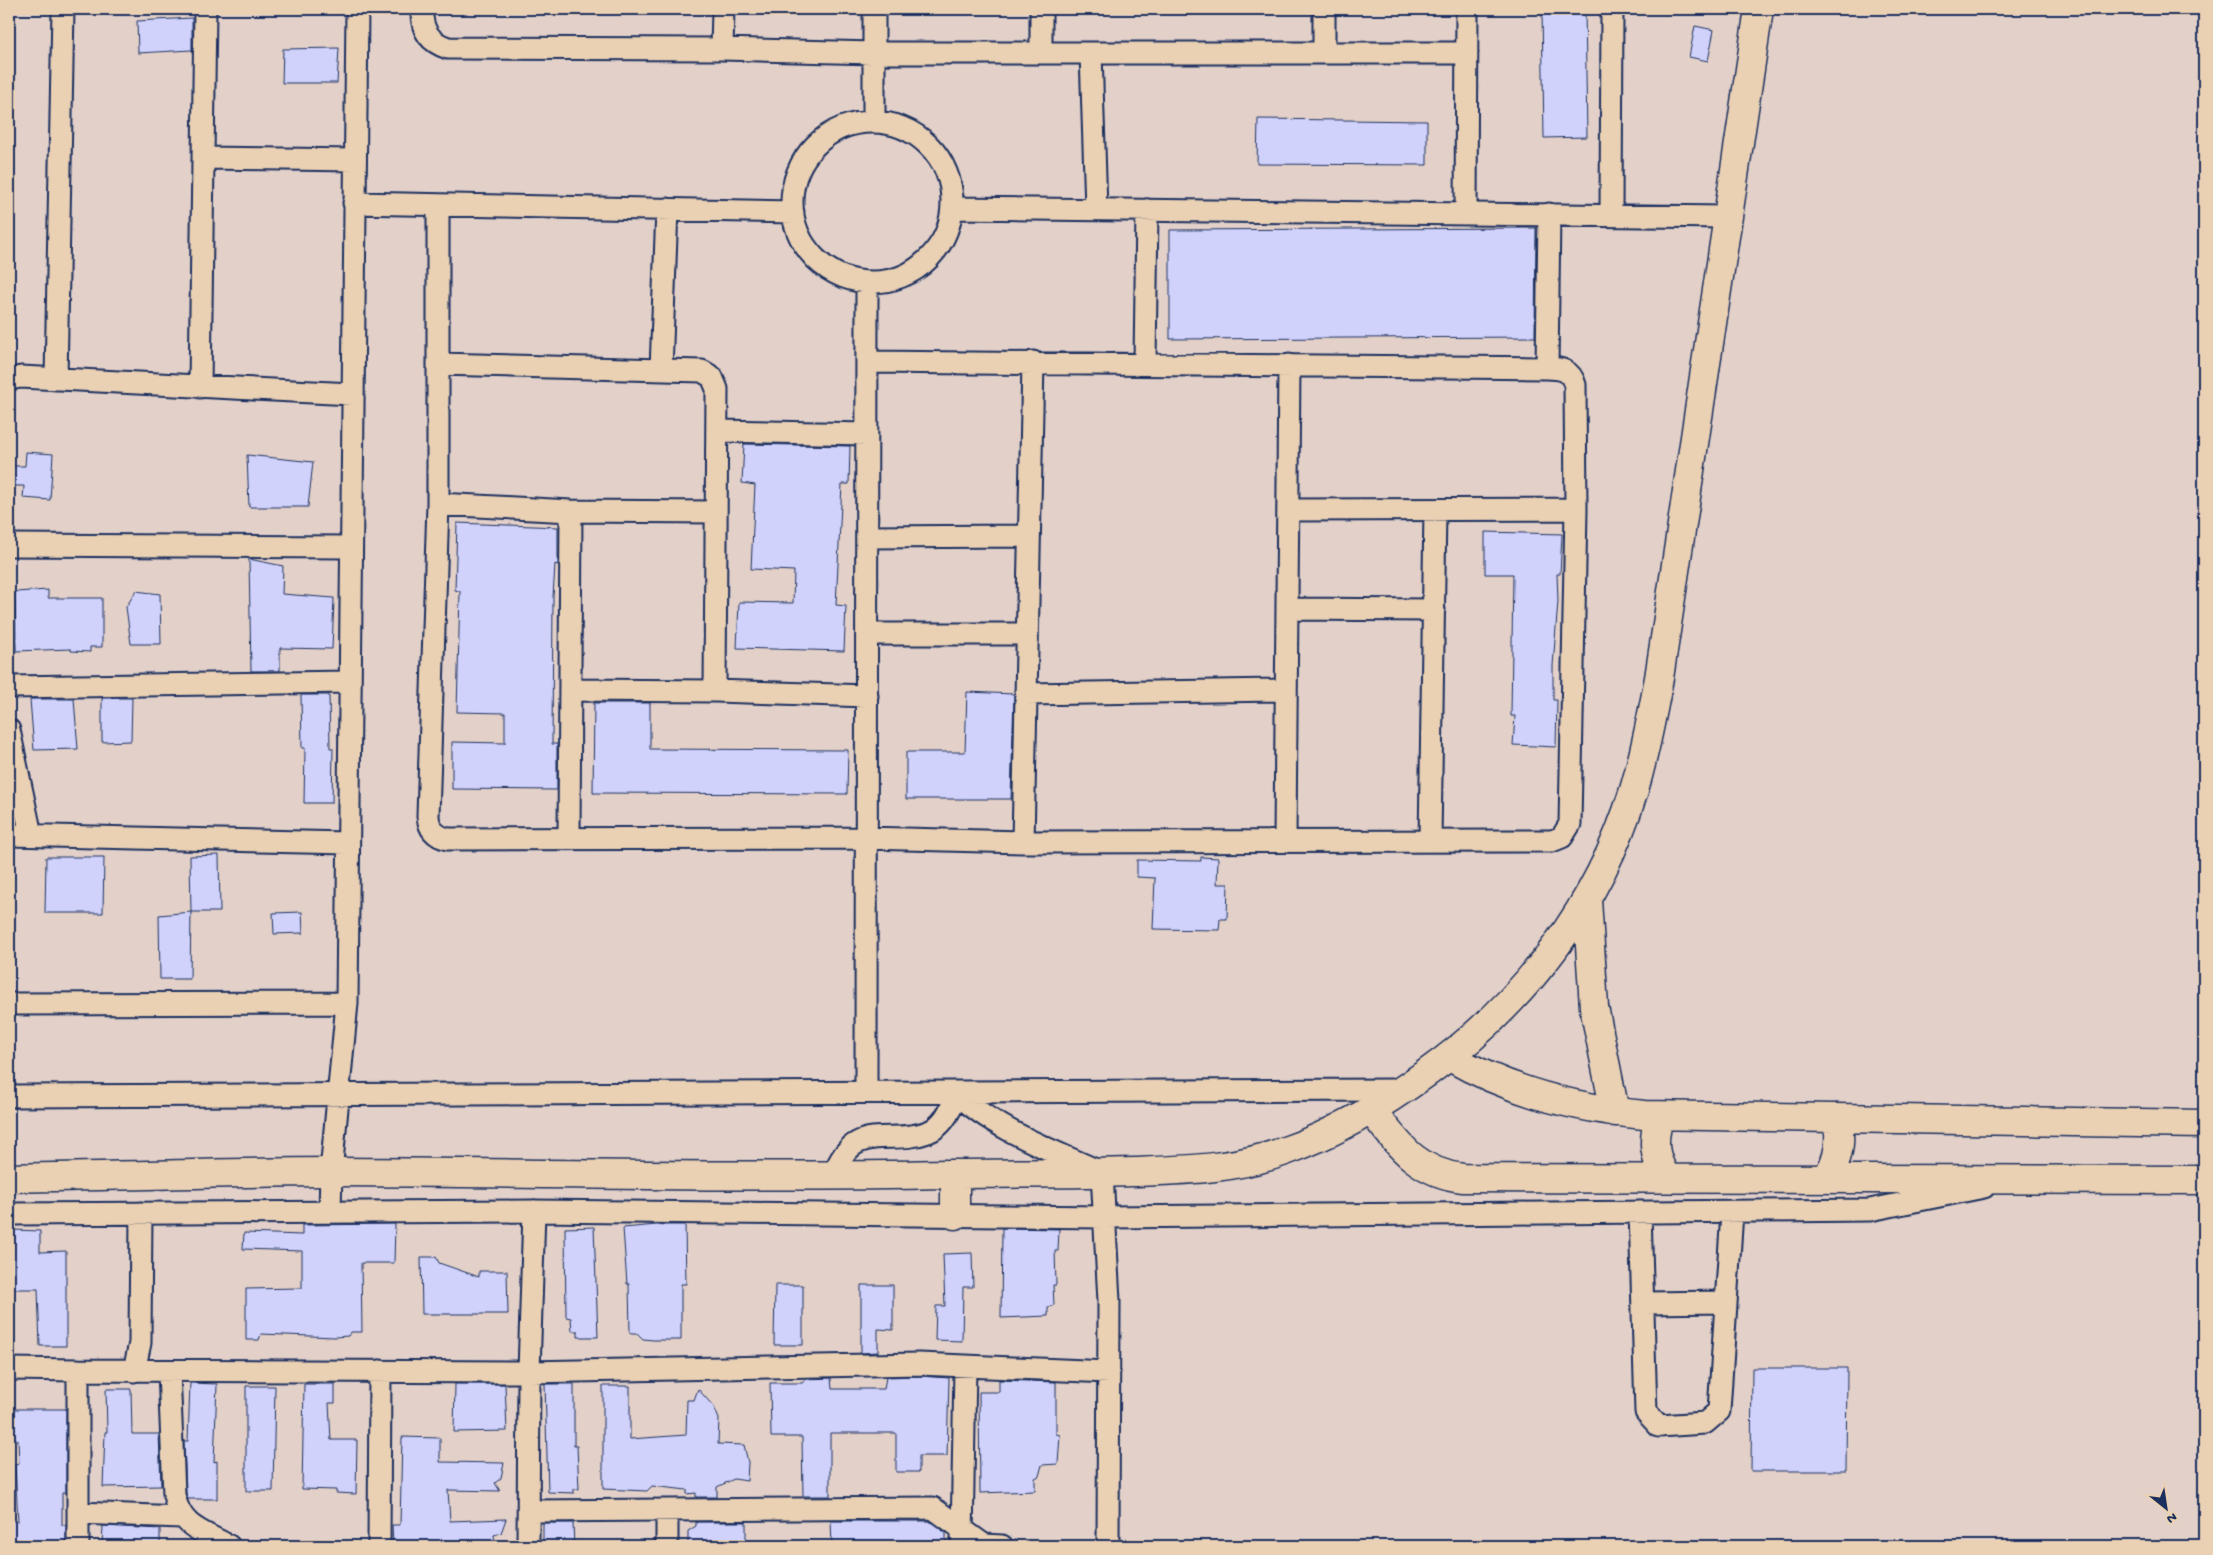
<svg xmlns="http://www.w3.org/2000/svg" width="2213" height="1555" font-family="'Gochi Hand',sans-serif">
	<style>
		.building { fill: #d0d2fb; stroke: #1b2f5e }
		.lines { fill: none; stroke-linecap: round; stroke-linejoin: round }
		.minor-casing { stroke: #1b2f5e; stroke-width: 25 }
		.major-casing { stroke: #1b2f5e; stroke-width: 31 }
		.minor { stroke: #ebd1b3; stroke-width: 21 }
		.major { stroke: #ebd1b3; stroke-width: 28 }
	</style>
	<rect width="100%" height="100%" fill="#e3d1c9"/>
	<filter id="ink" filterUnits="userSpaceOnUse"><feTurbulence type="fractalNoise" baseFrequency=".02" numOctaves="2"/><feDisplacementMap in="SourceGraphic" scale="10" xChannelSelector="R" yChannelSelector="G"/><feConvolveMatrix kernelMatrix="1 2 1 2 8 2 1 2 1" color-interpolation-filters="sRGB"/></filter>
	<g filter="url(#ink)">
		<!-- building -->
		<path class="building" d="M 1542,9 L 1585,9 L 1587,137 L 1544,138 Z
			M 192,18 L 192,50 L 138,53 L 137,21 Z
			M 1695,26 L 1714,30 L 1708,61 L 1689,57 Z
			M 339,48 L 337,83 L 282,83 L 283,49 Z
			M 1258,119 L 1427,121 L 1427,165 L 1257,164 Z
			M 1536,228 L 1535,337 L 1170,339 L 1170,230 Z
			M 744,444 L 850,446 L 849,484 L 842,484 L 836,605 L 846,606 L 844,651 L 737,648 L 739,602 L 793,603 L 794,571 L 751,569 L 755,485 L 742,483 Z
			M 26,452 L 53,454 L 50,500 L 23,498 L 24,486 L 9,486 L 9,466 L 25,466 Z
			M 247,455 L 313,462 L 308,507 L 249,507 Z
			M 457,523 L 558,527 L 558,565 L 555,564 L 553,597 L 552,744 L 557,744 L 557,790 L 452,789 L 452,742 L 505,743 L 505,713 L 457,712 L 460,591 L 455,590 Z
			M 1485,532 L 1562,534 L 1560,574 L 1557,574 L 1558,601 L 1553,666 L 1553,700 L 1557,700 L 1556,747 L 1513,745 L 1515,716 L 1511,716 L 1513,574 L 1485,574 Z
			M 249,559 L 283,566 L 282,594 L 334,598 L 332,649 L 280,648 L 280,671 L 251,671 Z
			M 48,590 L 48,598 L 102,598 L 102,647 L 90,647 L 90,652 L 71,651 L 71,649 L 16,651 L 15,592 Z
			M 136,591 L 160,594 L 161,644 L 131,644 L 126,607 Z
			M 967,692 L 1014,694 L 1011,799 L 906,799 L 906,752 L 965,752 Z
			M 301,695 L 329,695 L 330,748 L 333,748 L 332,803 L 304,803 L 305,748 L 302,748 Z
			M 102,698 L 132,698 L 131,741 L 102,742 Z
			M 30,699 L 74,699 L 78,749 L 34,750 Z
			M 594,703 L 650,703 L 650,749 L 848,750 L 847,794 L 593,793 Z
			M 219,855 L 220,912 L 191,912 L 190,856 Z
			M 46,857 L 104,857 L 103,913 L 45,913 Z
			M 1201,857 L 1218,858 L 1217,884 L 1228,884 L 1227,919 L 1220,919 L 1219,930 L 1153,929 L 1155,878 L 1137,877 L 1137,860 L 1201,861 Z
			M 191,912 L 190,979 L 160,979 L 159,915 Z
			M 302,912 L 303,933 L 274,934 L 273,913 Z
			M 395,1224 L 394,1263 L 361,1263 L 362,1332 L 351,1332 L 348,1336 L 335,1337 L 261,1334 L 259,1340 L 246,1340 L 246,1289 L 302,1288 L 302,1251 L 243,1249 L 244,1233 L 302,1235 L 302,1225 Z
			M 657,1225 L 685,1225 L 686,1284 L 681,1284 L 681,1340 L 653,1340 L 643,1339 L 637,1333 L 630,1333 L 629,1284 L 627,1284 L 623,1228 Z
			M 594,1227 L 598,1337 L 578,1337 L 578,1331 L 572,1331 L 571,1318 L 566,1317 L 565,1228 Z
			M 1002,1228 L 1059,1229 L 1058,1251 L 1055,1251 L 1056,1285 L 1053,1285 L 1054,1305 L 1048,1308 L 1048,1316 L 1001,1318 Z
			M 13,1230 L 40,1231 L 40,1252 L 66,1251 L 66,1346 L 40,1346 L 38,1289 L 13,1289 Z
			M 972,1253 L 973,1287 L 963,1287 L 962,1341 L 935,1340 L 936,1306 L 945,1306 L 943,1254 Z
			M 421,1257 L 436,1257 L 439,1263 L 479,1277 L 479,1271 L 507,1271 L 508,1314 L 422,1314 Z
			M 775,1285 L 803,1285 L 803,1345 L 774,1345 Z
			M 861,1285 L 893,1285 L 893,1330 L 878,1329 L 878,1352 L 861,1353 Z
			M 1752,1368 L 1847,1368 L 1846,1471 L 1751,1471 Z
			M 919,1376 L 949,1378 L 947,1456 L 919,1456 L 919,1472 L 896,1472 L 896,1433 L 830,1433 L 830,1496 L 803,1496 L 802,1437 L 771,1437 L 770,1383 L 802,1383 L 807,1379 L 831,1378 L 832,1389 L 884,1389 L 886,1377 Z
			M 999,1380 L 1056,1382 L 1056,1434 L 1060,1435 L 1058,1464 L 1042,1465 L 1039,1476 L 1035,1478 L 1035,1491 L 980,1493 L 979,1392 L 999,1392 Z
			M 190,1383 L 217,1384 L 214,1462 L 217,1461 L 217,1499 L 188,1499 L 186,1493 L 184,1441 L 188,1441 Z
			M 304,1384 L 335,1384 L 335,1403 L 329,1403 L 331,1440 L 357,1440 L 356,1494 L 336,1493 L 336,1490 L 302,1489 Z
			M 455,1384 L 505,1384 L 507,1431 L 454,1432 Z
			M 545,1384 L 574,1384 L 574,1446 L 577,1446 L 579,1489 L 574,1489 L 574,1493 L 548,1492 Z
			M 246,1386 L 275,1386 L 273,1491 L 246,1491 Z
			M 603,1386 L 630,1386 L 630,1439 L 686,1435 L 687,1400 L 694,1400 L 698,1389 L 714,1407 L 719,1419 L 718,1444 L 744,1445 L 748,1462 L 747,1481 L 734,1479 L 717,1487 L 717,1497 L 696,1497 L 696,1493 L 687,1494 L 687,1490 L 652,1486 L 647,1491 L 603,1489 Z
			M 106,1389 L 131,1389 L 132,1434 L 159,1434 L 161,1486 L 103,1487 L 105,1432 L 107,1432 Z
			M 9,1409 L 66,1409 L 66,1493 L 62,1493 L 62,1525 L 66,1525 L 66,1546 L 9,1546 L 9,1521 L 18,1521 L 15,1465 L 19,1464 L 18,1440 L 9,1435 Z
			M 402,1437 L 440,1438 L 440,1462 L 504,1463 L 501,1478 L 495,1483 L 500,1491 L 448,1490 L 450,1521 L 506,1519 L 501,1533 L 494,1535 L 495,1546 L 393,1546 L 392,1525 L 400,1525 Z
			M 831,1521 L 929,1521 L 946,1533 L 946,1546 L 832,1546 Z
			M 696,1522 L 746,1522 L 746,1546 L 688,1546 L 688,1531 L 696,1526 Z
			M 543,1523 L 573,1523 L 574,1546 L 543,1546 Z
			M 103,1526 L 160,1529 L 160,1546 L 102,1546 Z"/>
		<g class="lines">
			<defs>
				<path id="minor" d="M 422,9 C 421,29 429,42 448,48 L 722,49 L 874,53 L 1467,53
					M 1324,9 L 1324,53
					M 722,49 L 723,9
					M 1041,53 L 1041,9
					M 1091,53 L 1096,209
					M 874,122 L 874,9
					M792 202a80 80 0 1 1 160 0a80 80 0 1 1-160 0Z
					M 203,158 L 355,160
					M 354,203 L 793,212
					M 438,205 L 438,504 L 428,816 C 429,829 435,836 448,839 L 866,838 L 1023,842 L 1552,841 L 1562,837 L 1570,824 L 1576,509 L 1575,385 C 1571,370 1561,368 1547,368 L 867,362
					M 952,208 L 1727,217
					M 1466,213 L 1467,9
					M 1611,214 L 1612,9
					M 439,364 L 702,371 L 712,377 L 717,389 L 715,691
					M 1145,364 L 1147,210
					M 1547,368 L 1549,214
					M 661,370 L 667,209
					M 9,379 L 21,377 L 352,394
					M 56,379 L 63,9
					M 200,387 L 205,9
					M 717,431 L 867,434
					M 438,504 L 571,511 L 716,512
					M 1288,510 L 1576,509
					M 867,537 L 1029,536
					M 9,545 L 350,547
					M 1287,609 L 1434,610
					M 867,634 L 1027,634
					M 9,687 L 349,682
					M 570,690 L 715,691 L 867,696
					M 1026,694 L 1286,690
					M 9,730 L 31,835
					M 9,835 L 347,843
					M 569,837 L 571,511
					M 1285,840 L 1289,365
					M 1430,841 L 1435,510
					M 1023,842 L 1033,362
					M 9,1004 L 347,1003
					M 866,1092 L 867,282
					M 9,1096 L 1403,1090
					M 833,1177 C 853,1118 889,1147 928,1132 C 944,1126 952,1108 957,1093 C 992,1129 1057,1152 1102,1173 L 1109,1301 L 1108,1546
					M 330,1211 L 331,1172 L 347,1003 L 357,9
					M 1640,1212 L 1646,1412 L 1659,1426 L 1705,1423 L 1719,1411 L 1732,1212
					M 9,1214 L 534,1211 L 1104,1217 L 1870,1210 L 1984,1187
					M 1644,1303 L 1726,1302
					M 9,1369 L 78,1370
					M 134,1371 L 140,1343 L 141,1213
					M 169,1371 L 174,1495 C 181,1528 202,1531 229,1546
					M 529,1511 L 933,1508 L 984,1545 L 1002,1546
					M 78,1513 L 181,1517
					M 962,1540 L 965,1366
					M 78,1546 L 78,1370 L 529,1372 L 919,1364 L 1109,1372
					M 379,1546 L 380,1371
					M 528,1546 L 529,1372 L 534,1211
					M 667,1546 L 667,1511"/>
				<path id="major" d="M 1587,900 L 1594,1007 L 1615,1112
					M 1450,1057 C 1510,1092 1575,1108 1644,1115 L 2204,1124
					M 1371,1110 C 1398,1144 1417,1173 1463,1178 L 2204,1180
					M 1660,1116 C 1652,1139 1653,1158 1667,1178
					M 9,1178 C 118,1176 227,1172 336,1172 C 541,1173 746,1178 951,1174 C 1012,1173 1073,1174 1134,1172 C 1185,1170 1236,1169 1285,1151 C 1337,1133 1384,1104 1428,1072 C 1525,1003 1599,905 1634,790 C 1645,753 1652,716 1659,678 L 1759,9
					M 1826,1179 C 1839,1159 1842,1141 1837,1118
					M 955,1215 L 955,1174"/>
			</defs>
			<!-- minor casing -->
			<use href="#minor" class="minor-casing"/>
			<!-- major casing -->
			<use href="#major" class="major-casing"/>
			<!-- minor -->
			<use href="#minor" class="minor"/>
			<!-- major -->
			<use href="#major" class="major"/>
		</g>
	</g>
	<!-- margin -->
	<rect width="2213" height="1555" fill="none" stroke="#ebd1b3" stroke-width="30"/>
	<rect x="15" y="15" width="2183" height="1525" fill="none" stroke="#1b2f5e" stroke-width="2" filter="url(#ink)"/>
	<!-- north arrow -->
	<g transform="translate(2166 1508) rotate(150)" stroke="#ebd1b3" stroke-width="4" paint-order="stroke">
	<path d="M0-4L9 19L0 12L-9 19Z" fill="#1b2f5e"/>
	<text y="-8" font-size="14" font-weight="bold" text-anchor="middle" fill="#1b2f5e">N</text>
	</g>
</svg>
